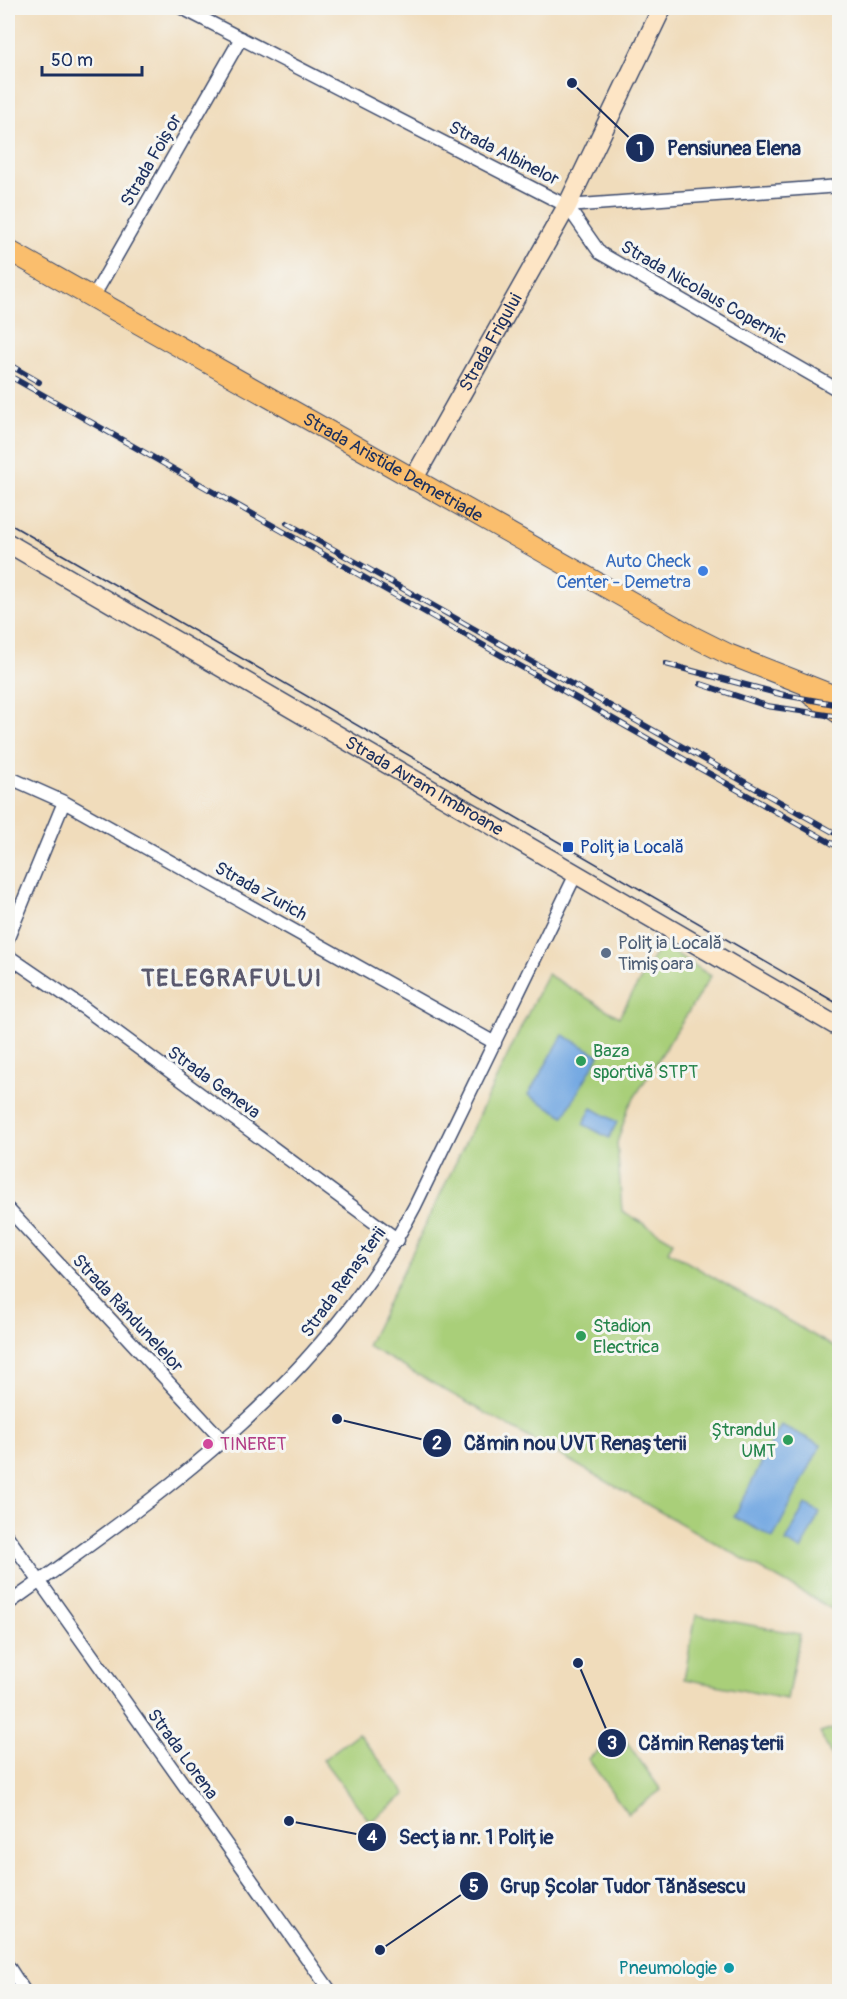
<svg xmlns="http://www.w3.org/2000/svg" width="847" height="1999" font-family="Pangolin,sans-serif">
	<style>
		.green { fill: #a9cf79; stroke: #627f6c; stroke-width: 1.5 }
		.water { fill: #75a9e2; stroke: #486ca0; stroke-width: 1.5 }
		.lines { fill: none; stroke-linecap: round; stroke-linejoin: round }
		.street-casing { stroke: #3b496c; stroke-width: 15 }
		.secondary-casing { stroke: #3b496c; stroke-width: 21 }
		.primary-casing { stroke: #3b496c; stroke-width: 22 }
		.street { stroke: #fff; stroke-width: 12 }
		.secondary { stroke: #fde5c5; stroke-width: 18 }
		.primary { stroke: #fabe6d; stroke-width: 20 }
		.tram { stroke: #1b2f5e; stroke-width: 1.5 }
		.rail-casing { stroke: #1b2f5e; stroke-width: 6 }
		.rail { stroke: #f6f6f2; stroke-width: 4; stroke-dasharray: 11; stroke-linecap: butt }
		.shop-dot { fill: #3f7fe0; stroke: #f6f6f2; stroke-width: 2 }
		.transit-dot { fill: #1a4fb4; stroke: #f6f6f2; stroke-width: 2 }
		.service-dot { fill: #5c6f8a; stroke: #f6f6f2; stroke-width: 2 }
		.leisure-dot { fill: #2e9e5b; stroke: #f6f6f2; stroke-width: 2 }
		.hotel-dot { fill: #d1479c; stroke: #f6f6f2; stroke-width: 2 }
		.culture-dot { fill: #0f9aa8; stroke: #f6f6f2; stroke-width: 2 }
		.labels { text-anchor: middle; stroke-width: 6; stroke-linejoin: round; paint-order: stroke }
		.street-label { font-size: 18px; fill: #1b2f5e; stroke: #f6f6f2 }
		.shop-label { font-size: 18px; fill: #366cbe; stroke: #f6f6f2; text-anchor: end }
		.transit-label { font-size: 18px; fill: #164399; stroke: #f6f6f2; text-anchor: start }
		.service-label { font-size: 18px; fill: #4e5e75; stroke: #f6f6f2; text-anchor: start }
		.leisure-label { font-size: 18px; fill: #27864d; stroke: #f6f6f2; text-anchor: start }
		.hotel-label { font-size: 18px; fill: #b23c85; stroke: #f6f6f2; text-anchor: start }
		.culture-label { font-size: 18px; fill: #0d838f; stroke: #f6f6f2; text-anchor: end }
		.district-label { font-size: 24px; font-weight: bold; letter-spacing: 1.5px; fill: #5a596e; stroke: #f6f6f2 }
		.leader { fill: none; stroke: #1b2f5e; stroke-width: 2 }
		.callout-dot { fill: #1b2f5e; stroke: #f6f6f2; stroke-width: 2 }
		.mark-label { font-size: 18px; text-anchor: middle; font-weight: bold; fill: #fff }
		.callout-label { font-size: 20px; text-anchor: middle; font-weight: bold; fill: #1b2f5e; stroke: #f6f6f2; stroke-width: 6; stroke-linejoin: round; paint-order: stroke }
	</style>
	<rect width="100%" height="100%" fill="#f6f6f2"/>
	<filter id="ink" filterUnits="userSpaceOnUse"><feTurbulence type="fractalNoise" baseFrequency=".0167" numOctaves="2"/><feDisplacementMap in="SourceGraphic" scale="12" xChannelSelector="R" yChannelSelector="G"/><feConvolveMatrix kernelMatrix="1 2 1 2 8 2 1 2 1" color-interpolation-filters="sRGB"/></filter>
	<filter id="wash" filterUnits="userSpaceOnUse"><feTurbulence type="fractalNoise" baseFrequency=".008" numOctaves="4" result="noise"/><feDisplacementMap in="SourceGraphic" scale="24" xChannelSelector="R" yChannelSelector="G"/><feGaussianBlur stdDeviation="1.35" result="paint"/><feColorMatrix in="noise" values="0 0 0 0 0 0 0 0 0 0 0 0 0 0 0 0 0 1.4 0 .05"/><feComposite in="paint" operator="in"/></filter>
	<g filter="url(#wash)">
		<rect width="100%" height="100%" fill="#f0dcbb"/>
		<!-- green -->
		<path class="green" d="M 661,944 L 711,976 L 629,1106 L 617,1143 L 622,1211 L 673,1241 L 668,1251 L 839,1350 L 839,1613 L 367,1346 L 547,974 L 619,1017 Z
			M 696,1615 L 800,1634 L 787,1699 L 684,1679 Z
			M 839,1727 L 840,1727 L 839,1771 L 820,1733 Z
			M 358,1733 L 406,1794 L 370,1822 L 323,1760 Z
			M 621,1734 L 661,1790 L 628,1814 L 588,1759 Z"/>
		<!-- water -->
		<path class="water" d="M 563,1035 L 599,1055 L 564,1116 L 528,1095 Z
			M 592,1108 L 617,1122 L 609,1138 L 583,1124 Z
			M 781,1425 L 821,1445 L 773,1538 L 734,1517 Z
			M 805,1504 L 820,1512 L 801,1550 L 786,1542 Z"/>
	</g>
	<g filter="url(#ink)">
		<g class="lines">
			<defs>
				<path id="street" d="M 182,8 L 567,206 L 840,186
					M 567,206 L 600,253 L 840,391
					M 92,299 L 241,38
					M 8,777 L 64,802 L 495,1043
					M 8,938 L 64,802
					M 8,956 L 84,1008 L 398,1240
					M 8,1209 L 223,1441
					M 8,1537 L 331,1992
					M 8,1604 C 166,1491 322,1383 415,1206 L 575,876
					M 8,1966 L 25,1992"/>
				<g id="secondary">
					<path id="s1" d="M 413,480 L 567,206 L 662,8"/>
					<path id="s2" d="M 8,543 L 840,1028"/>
				</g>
				<g id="primary">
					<path id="s3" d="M 8,250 L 692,636 L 728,654 L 840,698"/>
					<path d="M 811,695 L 840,714"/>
				</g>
			</defs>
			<!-- street casing -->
			<use href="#street" class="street-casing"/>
			<!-- secondary casing -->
			<use href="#secondary" class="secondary-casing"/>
			<!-- primary casing -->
			<use href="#primary" class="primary-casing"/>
			<!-- street -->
			<use href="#street" class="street"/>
			<!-- secondary -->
			<use href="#secondary" class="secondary"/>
			<!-- primary -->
			<use href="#primary" class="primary"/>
			<!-- tram -->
			<path class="tram" d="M 8,523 L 840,1005"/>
			<defs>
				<path id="rail" d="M 8,364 L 39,382
					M 8,375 L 840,848
					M 287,523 L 840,836
					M 666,664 L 784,695 L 840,705
					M 701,684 L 767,706 L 840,717"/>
			</defs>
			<!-- rail casing -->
			<use href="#rail" class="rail-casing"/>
			<!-- rail -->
			<use href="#rail" class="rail"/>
		</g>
	</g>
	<!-- markers -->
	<circle class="shop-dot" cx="703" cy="571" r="6"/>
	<rect class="transit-dot" x="562" y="841" width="12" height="12" rx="3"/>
	<circle class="service-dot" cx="606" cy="953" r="6"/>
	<g class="leisure-dot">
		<circle cx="581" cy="1061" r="6"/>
		<circle cx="581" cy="1336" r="6"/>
		<circle cx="788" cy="1440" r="6"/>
	</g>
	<circle class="hotel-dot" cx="208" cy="1444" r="6"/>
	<circle class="culture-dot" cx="729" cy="1968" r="6"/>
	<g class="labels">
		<!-- street labels -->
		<g class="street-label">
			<text transform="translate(504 153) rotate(27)" y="6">Strada Albinelor</text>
			<text transform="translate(151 160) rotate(-60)" y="6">Strada Foișor</text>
			<text transform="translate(704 292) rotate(30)" y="6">Strada Nicolaus Copernic</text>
			<text dy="6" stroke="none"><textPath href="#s1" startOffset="158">Strada Frigului</textPath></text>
			<text dy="6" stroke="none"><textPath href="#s3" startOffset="442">Strada Aristide Demetriade</textPath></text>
			<text dy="6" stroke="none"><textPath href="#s2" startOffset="482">Strada Avram Imbroane</textPath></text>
			<text transform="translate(261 891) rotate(29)" y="6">Strada Zurich</text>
			<text transform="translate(214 1082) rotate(36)" y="6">Strada Geneva</text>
			<text transform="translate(343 1282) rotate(-54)" y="6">Strada Renașterii</text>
			<text transform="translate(128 1313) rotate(47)" y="6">Strada Rândunelelor</text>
			<text transform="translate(183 1754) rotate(54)" y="6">Strada Lorena</text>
		</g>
		<!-- shop labels -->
		<g class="shop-label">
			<text x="691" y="567">Auto Check<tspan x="691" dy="21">Center - Demetra</tspan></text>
		</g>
		<!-- transit labels -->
		<g class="transit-label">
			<text x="580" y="853">Poliția Locală</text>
		</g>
		<!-- service labels -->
		<g class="service-label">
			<text x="618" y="949">Poliția Locală<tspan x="618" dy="21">Timișoara</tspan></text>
		</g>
		<!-- leisure labels -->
		<g class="leisure-label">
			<text x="593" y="1057">Baza<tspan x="593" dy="21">sportivă STPT</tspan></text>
			<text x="593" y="1332">Stadion<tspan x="593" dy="21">Electrica</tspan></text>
			<text x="776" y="1436" text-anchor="end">Ștrandul<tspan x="776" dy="21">UMT</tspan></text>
		</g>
		<!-- hotel labels -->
		<g class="hotel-label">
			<text x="220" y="1450">TINERET</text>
		</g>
		<!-- culture labels -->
		<g class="culture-label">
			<text x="717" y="1974">Pneumologie</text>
		</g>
		<!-- district labels -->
		<g class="district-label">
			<text x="232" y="986">TELEGRAFULUI</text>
		</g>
	</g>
	<!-- callouts -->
	<path class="leader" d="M572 83L640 148M337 1419L437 1443M578 1663L612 1743M289 1821L372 1837M380 1950L474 1886"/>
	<g class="callout-dot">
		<circle cx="572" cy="83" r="6"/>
		<circle cx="337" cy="1419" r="6"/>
		<circle cx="578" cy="1663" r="6"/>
		<circle cx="289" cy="1821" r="6"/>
		<circle cx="380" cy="1950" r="6"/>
		<circle cx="640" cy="148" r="15"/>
		<circle cx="437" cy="1443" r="15"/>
		<circle cx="612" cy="1743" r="15"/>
		<circle cx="372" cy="1837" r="15"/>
		<circle cx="474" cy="1886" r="15"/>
	</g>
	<g class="mark-label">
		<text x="640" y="155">1</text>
		<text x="437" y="1449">2</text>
		<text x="612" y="1749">3</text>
		<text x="372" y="1843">4</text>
		<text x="474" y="1892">5</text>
	</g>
	<g class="callout-label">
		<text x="734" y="155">Pensiunea Elena</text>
		<text x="575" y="1450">Cămin nou UVT Renașterii</text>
		<text x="711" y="1750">Cămin Renașterii</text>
		<text x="476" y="1844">Secția nr. 1 Poliție</text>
		<text x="623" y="1893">Grup Școlar Tudor Tănăsescu</text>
	</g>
	<!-- margin -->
	<rect width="847" height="1999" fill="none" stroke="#f6f6f2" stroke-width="30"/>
	<!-- scale -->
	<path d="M42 66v9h100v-9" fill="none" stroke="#1b2f5e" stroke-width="3"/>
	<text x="51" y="66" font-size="18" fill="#1b2f5e" stroke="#f6f6f2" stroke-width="4.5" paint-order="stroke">50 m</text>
</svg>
